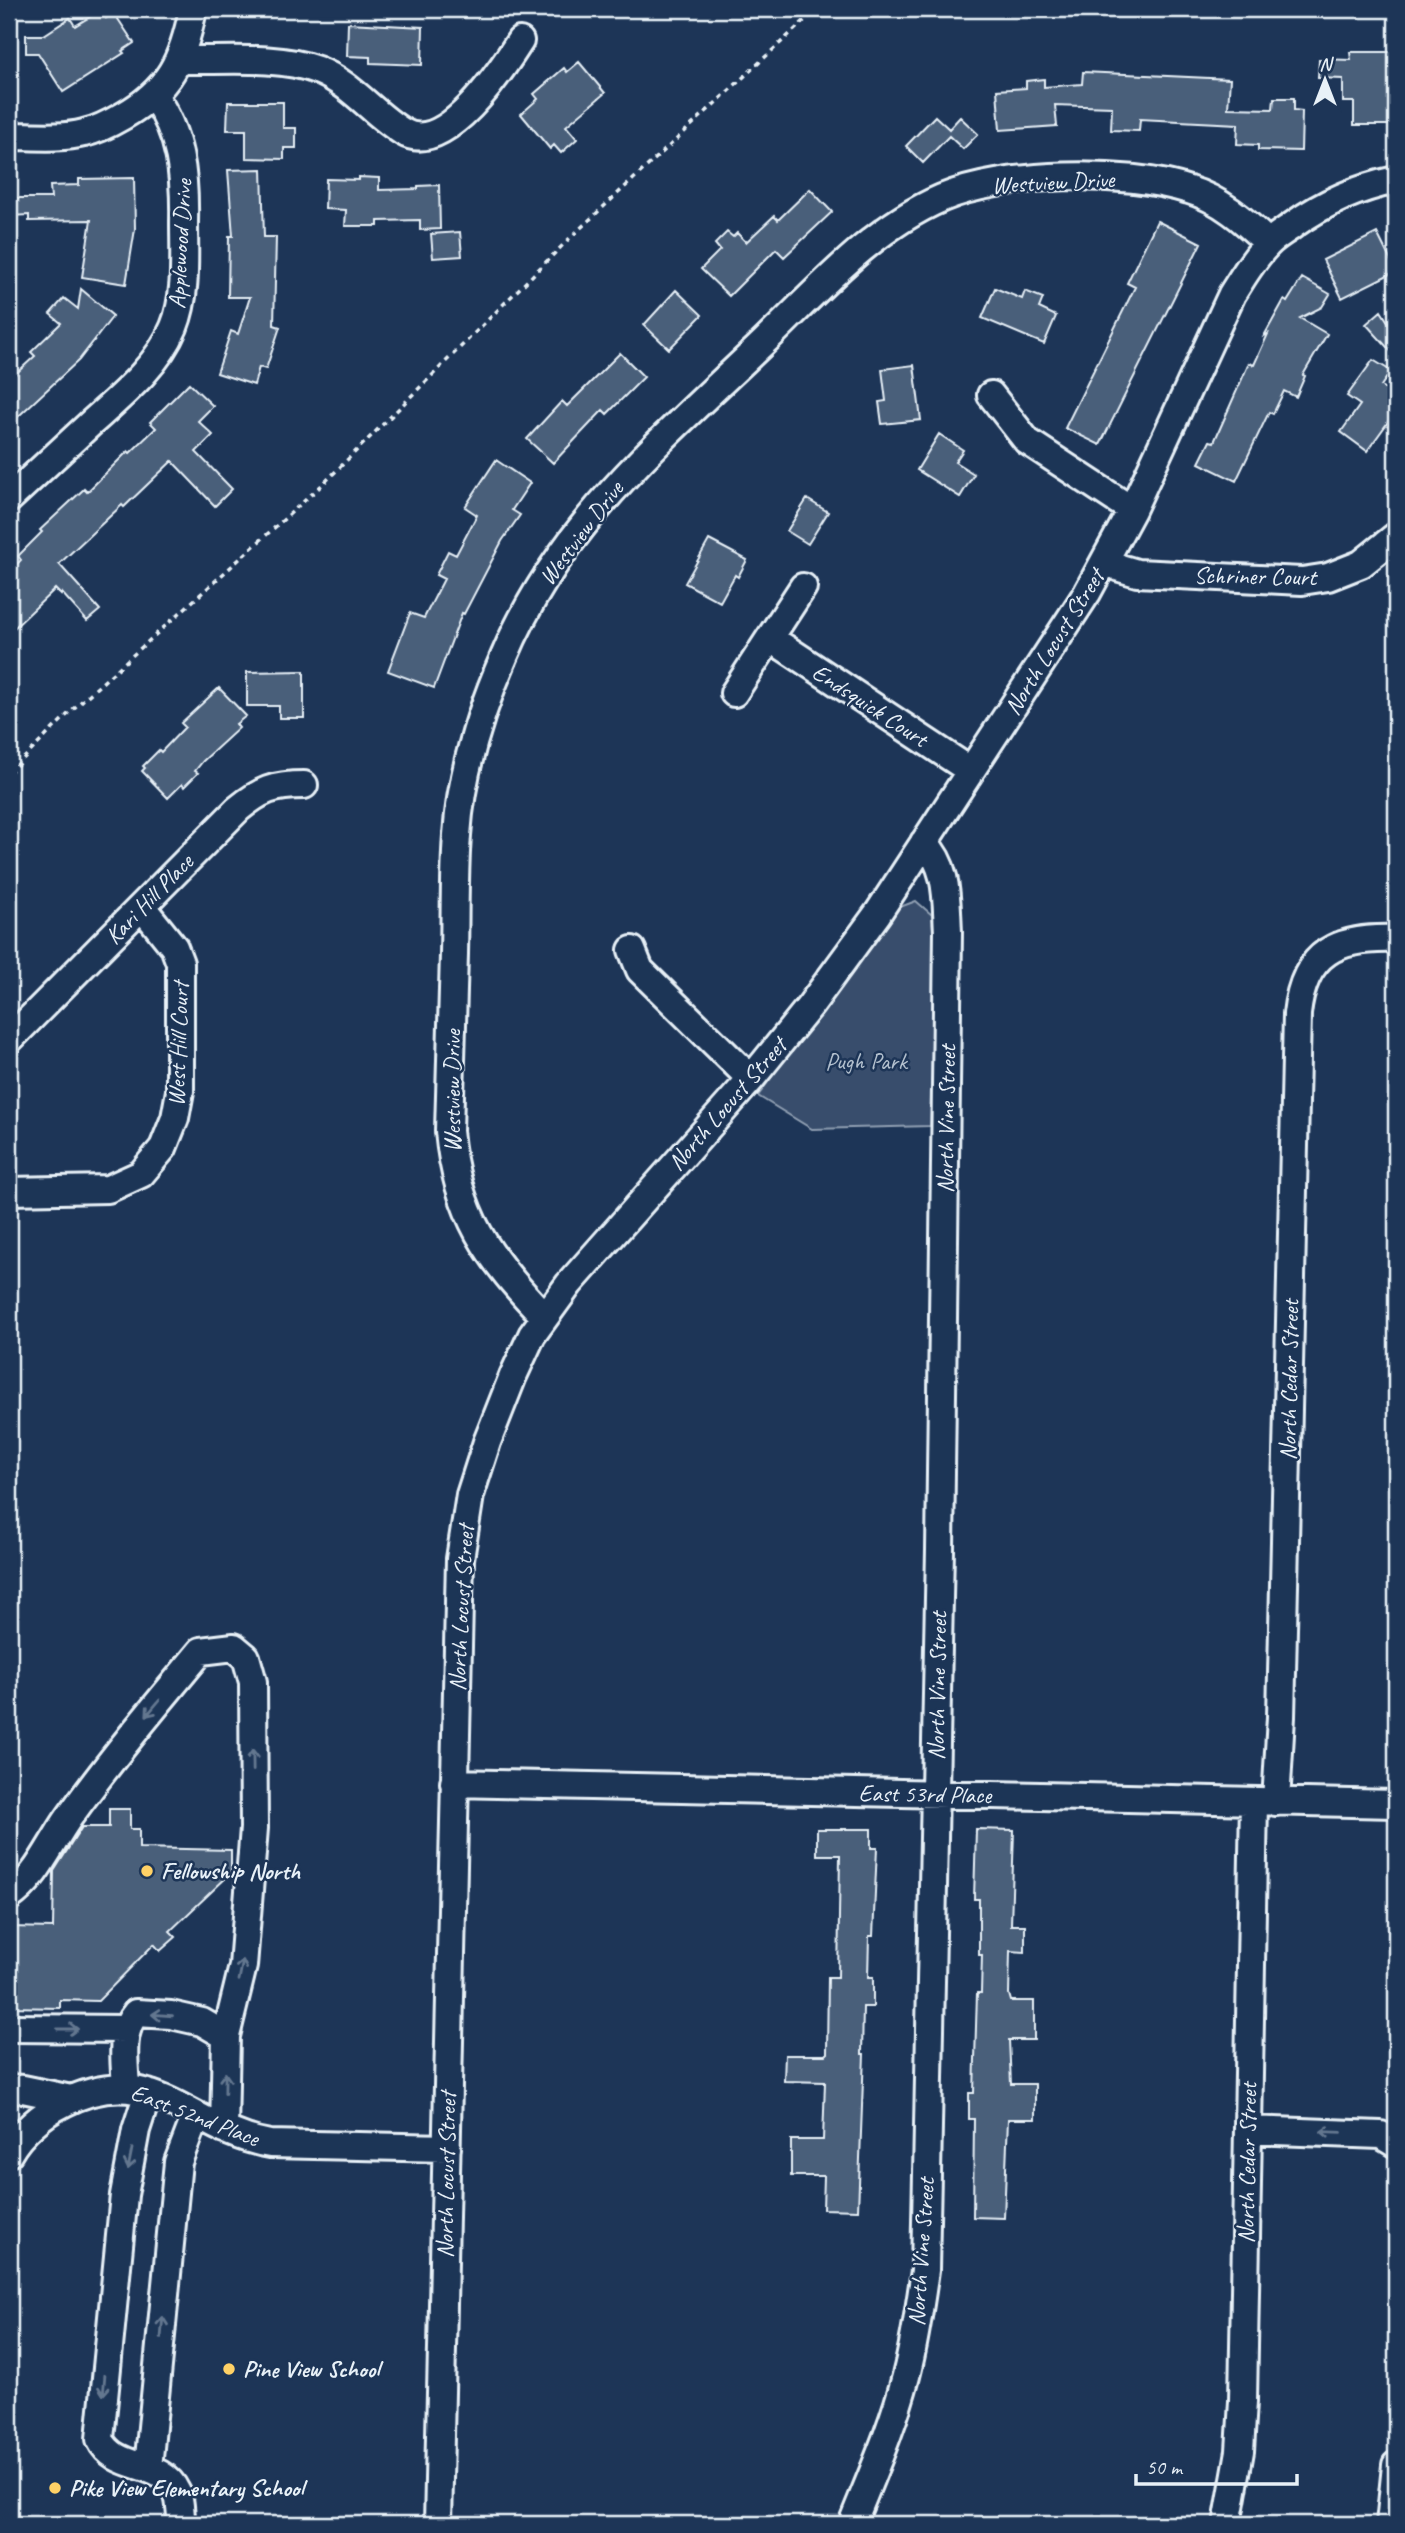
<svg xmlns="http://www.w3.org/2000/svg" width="1405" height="2533" font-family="Caveat,sans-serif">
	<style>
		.green { fill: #374d6c; stroke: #909fb2; stroke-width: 2 }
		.building { fill: #495e7a; stroke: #e8f1f8; stroke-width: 2 }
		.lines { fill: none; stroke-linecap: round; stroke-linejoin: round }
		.minor-casing { stroke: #e8f1f8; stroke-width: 32 }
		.path { stroke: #e8f1f8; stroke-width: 3.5; stroke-dasharray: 5 5; stroke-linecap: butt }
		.minor { stroke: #1d3557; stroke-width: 26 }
		.oneway { stroke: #64778f }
		.poi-dot { fill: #ffd166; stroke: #1d3557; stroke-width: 2.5 }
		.labels { text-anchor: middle; stroke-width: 5; stroke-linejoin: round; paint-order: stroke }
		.street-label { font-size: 24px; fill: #e8f1f8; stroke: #1d3557 }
		.park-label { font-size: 24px; fill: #b3c0ce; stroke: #1d3557 }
		.poi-label { font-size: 24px; font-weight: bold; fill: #e8f1f8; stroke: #1d3557; text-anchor: start }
	</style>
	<rect width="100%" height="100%" fill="#1d3557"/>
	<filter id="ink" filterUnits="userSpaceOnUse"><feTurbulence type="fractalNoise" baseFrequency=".0143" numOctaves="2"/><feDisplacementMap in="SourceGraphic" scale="14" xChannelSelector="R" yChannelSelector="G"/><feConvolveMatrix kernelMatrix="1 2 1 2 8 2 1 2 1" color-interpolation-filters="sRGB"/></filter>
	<g filter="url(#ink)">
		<!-- green -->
		<path class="green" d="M 916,901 L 932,915 L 936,967 L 930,1126 L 812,1129 L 758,1096 L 892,910 Z"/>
		<!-- building -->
		<path class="building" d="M 101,10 L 106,18 L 114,13 L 134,43 L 122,51 L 124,53 L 63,92 L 38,53 L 26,53 L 26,35 L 44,35 L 70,18 L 75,26 Z
			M 348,23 L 423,27 L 422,65 L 370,63 L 370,57 L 347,56 Z
			M 1350,52 L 1395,52 L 1393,125 L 1354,125 L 1354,102 L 1343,102 L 1343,79 L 1318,78 L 1319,59 L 1351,60 Z
			M 579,62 L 605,93 L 566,126 L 577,139 L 561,153 L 554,145 L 550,149 L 521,114 L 538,99 L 534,94 L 564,68 L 567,72 Z
			M 1083,72 L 1230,79 L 1228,108 L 1273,109 L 1274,98 L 1294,98 L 1294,110 L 1302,111 L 1301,151 L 1258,150 L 1258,145 L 1237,144 L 1238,124 L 1140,119 L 1139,131 L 1111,130 L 1112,107 L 1055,105 L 1057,126 L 1000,130 L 997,90 L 1026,88 L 1026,81 L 1044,79 L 1044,87 L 1082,84 Z
			M 228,102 L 283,102 L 283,128 L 296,128 L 296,148 L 284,148 L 284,159 L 246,158 L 246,130 L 227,130 Z
			M 935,116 L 949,129 L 960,117 L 978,134 L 963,149 L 949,136 L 923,163 L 906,146 Z
			M 262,169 L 264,237 L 276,237 L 274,325 L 280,327 L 266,369 L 259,367 L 254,385 L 217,373 L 231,331 L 238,334 L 250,297 L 228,297 L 229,236 L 233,236 L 228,170 Z
			M 359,177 L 379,178 L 379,190 L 418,189 L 418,186 L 439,185 L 440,229 L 420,230 L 420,220 L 378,221 L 378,226 L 345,226 L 346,210 L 325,209 L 326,179 L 359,180 Z
			M 134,178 L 135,229 L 126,284 L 82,277 L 91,220 L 29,221 L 29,215 L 9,216 L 9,198 L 51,198 L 50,186 L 79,185 L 79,179 Z
			M 810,189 L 832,212 L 784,257 L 776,249 L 729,296 L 701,269 L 720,250 L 715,244 L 727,232 L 733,237 L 737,233 L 746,242 L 774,216 L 778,220 Z
			M 1157,221 L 1201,243 L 1100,445 L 1065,428 L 1135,287 L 1127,283 Z
			M 460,232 L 462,256 L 433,258 L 431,234 Z
			M 1377,233 L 1396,271 L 1342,298 L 1323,260 Z
			M 1302,278 L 1330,294 L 1322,307 L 1300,318 L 1327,334 L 1303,375 L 1305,376 L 1296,397 L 1284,391 L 1273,414 L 1269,412 L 1236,481 L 1199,463 L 1210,441 L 1214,442 L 1249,363 L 1254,365 L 1268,334 L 1264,336 L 1284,300 L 1287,302 Z
			M 995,288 L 1022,299 L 1025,291 L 1043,298 L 1039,308 L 1056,316 L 1044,344 L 982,318 Z
			M 81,289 L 113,316 L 79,360 L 9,425 L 9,380 L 35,356 L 31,352 L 61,323 L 50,314 L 64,298 L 78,309 Z
			M 676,290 L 702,315 L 669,349 L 644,325 Z
			M 1381,311 L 1396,334 L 1396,357 L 1366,324 Z
			M 620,353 L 644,377 L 607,414 L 603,410 L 553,463 L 527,439 L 562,401 L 567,406 Z
			M 1373,360 L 1391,371 L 1381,386 L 1396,397 L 1396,411 L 1367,451 L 1341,432 L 1360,405 L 1347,396 Z
			M 914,365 L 921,420 L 882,424 L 879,402 L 886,401 L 882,369 Z
			M 189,383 L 213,406 L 198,421 L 213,435 L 196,452 L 232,489 L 215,506 L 172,461 L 124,507 L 122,505 L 59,564 L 100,610 L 87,621 L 62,593 L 61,595 L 55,589 L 9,633 L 9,572 L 21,560 L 18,556 L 42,532 L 40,530 L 84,489 L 87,492 L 128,451 L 130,453 L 156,428 L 150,422 Z
			M 939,434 L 963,450 L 955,462 L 974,474 L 960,497 L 917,470 Z
			M 496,460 L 530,483 L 512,510 L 520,515 L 502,541 L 464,614 L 462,613 L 434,688 L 388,671 L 410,613 L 424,618 L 444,579 L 436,575 L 448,551 L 456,555 L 477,515 L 465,507 Z
			M 807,499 L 828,512 L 808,544 L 787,531 Z
			M 709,540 L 747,560 L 738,577 L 735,575 L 720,602 L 685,583 Z
			M 304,671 L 304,718 L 279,718 L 279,706 L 247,706 L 247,672 Z
			M 219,688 L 246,716 L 236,724 L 239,728 L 203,761 L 195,771 L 198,773 L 184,787 L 182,784 L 168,798 L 142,771 L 145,768 L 143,766 L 159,750 L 161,752 L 185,727 L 181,723 Z
			M 109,1809 L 130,1809 L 130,1829 L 139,1829 L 139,1848 L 231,1850 L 231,1873 L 170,1931 L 176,1937 L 160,1951 L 154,1944 L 98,2001 L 60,2000 L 60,2008 L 9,2007 L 9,1927 L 53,1928 L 54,1871 L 82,1827 L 109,1827 Z
			M 817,1829 L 871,1829 L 871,1848 L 877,1848 L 873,1936 L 869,1936 L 868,1977 L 873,1977 L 873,2007 L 863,2007 L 862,2054 L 864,2054 L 858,2210 L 823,2209 L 824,2176 L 791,2176 L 791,2140 L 823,2140 L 825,2082 L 784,2081 L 785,2055 L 825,2055 L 827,2053 L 828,1977 L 838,1977 L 840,1855 L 817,1855 Z
			M 976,1829 L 1014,1830 L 1011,1925 L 1025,1925 L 1025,1952 L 1010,1951 L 1009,1994 L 1011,2001 L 1034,2001 L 1034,2040 L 1009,2040 L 1011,2084 L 1035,2084 L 1035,2119 L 1008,2119 L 1004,2218 L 973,2217 L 974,2119 L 969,2119 L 969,2093 L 974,2093 L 977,1993 L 981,1993 L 982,1955 L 979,1955 L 979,1899 L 974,1899 Z"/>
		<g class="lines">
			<defs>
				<path id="minor" d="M 179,60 C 222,61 278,55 317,70 C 351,83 373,114 403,132 C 445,157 502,69 520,41
					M 9,136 C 33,136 60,139 84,133 C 98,130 111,123 123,116 C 170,89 183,60 193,9
					M 991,395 L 1027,441 L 1132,510
					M 9,499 C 36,474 64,448 91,423 C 121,396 158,366 174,327 C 187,295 184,257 184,222 C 185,175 181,135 154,96
					M 1106,560 L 1120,568 L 1137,573 L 1302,581 L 1328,577 L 1361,564 L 1396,536
					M 770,638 L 971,771
					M 734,693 L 803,587
					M 632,950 L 640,970 L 751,1079
					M 9,1040 L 238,809 C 261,790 273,785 304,785
					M 9,1191 L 108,1189 L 141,1174 L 163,1148 L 175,1118 L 180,1091 L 180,963 L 174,947 L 142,907
					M 545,1317 C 488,1258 457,1215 449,1131 C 451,1072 452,1013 454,954 C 455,914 454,875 457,835 C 461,775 480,712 504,657 C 560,523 663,439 765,341 C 819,289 872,228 942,198 C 1003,172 1126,169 1189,190 C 1220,199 1245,221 1268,243
					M 454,1783 L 1396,1804
					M 1276,1802 L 1281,1717 L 1297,1014 C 1304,951 1337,937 1396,939
					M 9,1897 C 37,1878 50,1844 70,1816 C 111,1759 156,1705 201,1651 L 234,1647 L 246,1657 L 253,1682 L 254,1828 L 243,1966 L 226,2036 L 224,2130
					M 9,2028 L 127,2029
					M 9,2088 L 23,2089 L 71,2099
					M 126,2088 C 125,2064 119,2032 136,2013 L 171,2015 L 202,2022 L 226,2036
					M 148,2093 L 136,2130 L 124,2195 L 100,2439 C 115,2472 161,2459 176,2491 C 181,2499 180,2514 182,2524
					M 1248,2130 L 1381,2135 L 1396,2144
					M 9,2153 C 20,2133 43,2113 64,2103 C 153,2058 190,2131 270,2144 L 447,2148
					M 148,2468 L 178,2162 L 196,2115
					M 438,2524 L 460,1559 L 470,1495 L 487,1442 L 513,1376 L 532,1335 L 569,1284 L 751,1079 L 810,1006 L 878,913 L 1087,593 L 1132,510 L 1232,294 C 1243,277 1253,259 1267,245 C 1274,237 1284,232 1293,225 C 1325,202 1357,188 1396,180
					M 852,2524 C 871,2476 893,2427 906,2376 C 915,2341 920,2306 925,2270 L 940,1550 L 948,932 C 946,899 949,868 924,842
					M 1227,2524 L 1240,2451 L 1243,2401 L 1254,1801
					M 1390,2524 L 1396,2465"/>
			</defs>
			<!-- minor casing -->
			<use href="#minor" class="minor-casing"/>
			<!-- path -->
			<path class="path" d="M 9,773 L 73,709 L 323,484 L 572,236 L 817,9"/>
			<!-- minor -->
			<use href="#minor" class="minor"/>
		</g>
		<!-- one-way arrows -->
		<defs><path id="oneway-shaft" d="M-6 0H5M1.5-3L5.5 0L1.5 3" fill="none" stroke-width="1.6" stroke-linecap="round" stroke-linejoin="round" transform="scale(1.75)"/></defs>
		<g class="oneway">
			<use href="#oneway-shaft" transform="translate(153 1708) rotate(130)"/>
			<use href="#oneway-shaft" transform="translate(253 1760) rotate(-91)"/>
			<use href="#oneway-shaft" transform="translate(241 1970) rotate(-79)"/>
			<use href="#oneway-shaft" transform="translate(162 2015) rotate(-176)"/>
			<use href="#oneway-shaft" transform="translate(68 2029)"/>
			<use href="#oneway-shaft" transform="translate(225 2083) rotate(-89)"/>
			<use href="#oneway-shaft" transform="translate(1331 2132) rotate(-178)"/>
			<use href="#oneway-shaft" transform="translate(130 2159) rotate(101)"/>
			<use href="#oneway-shaft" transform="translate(162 2327) rotate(-85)"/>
			<use href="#oneway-shaft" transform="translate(104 2385) rotate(95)"/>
		</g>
	</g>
	<!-- markers -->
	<g class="poi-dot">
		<circle cx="147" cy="1871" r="7"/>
		<circle cx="229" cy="2369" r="7"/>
		<circle cx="55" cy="2488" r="7"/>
	</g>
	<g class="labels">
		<!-- street labels -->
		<g class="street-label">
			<text transform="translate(1053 182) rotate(-3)" y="8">Westview Drive</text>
			<text transform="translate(180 244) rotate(-87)" y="8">Applewood Drive</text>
			<text transform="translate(581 533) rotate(-53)" y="8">Westview Drive</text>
			<text transform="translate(1255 576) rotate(1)" y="8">Schriner Court</text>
			<text transform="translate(1054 642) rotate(-58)" y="8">North Locust Street</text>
			<text transform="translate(870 705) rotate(33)" y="8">Endsquick Court</text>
			<text transform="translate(149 899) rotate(-46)" y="8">Kari Hill Place</text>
			<text transform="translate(178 1044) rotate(-88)" y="8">West Hill Court</text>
			<text transform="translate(452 1091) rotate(-90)" y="8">Westview Drive</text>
			<text transform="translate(727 1104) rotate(-49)" y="8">North Locust Street</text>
			<text transform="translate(946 1119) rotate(-89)" y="8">North Vine Street</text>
			<text transform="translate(1289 1380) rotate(-89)" y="8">North Cedar Street</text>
			<text transform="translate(461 1608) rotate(-87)" y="8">North Locust Street</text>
			<text transform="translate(937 1686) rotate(-89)" y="8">North Vine Street</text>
			<text transform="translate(925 1794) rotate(1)" y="8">East 53rd Place</text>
			<text transform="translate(195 2115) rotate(21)" y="8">East 52nd Place</text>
			<text transform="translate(1247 2163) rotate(-89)" y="8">North Cedar Street</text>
			<text transform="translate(446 2175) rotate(-89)" y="8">North Locust Street</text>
			<text transform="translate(921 2252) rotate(-86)" y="8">North Vine Street</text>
		</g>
		<!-- park labels -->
		<g class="park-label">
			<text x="866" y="1069">Pugh Park</text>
		</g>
		<!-- poi labels -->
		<g class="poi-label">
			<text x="161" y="1879">Fellowship North</text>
			<text x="243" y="2377">Pine View School</text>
			<text x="69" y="2496">Pike View Elementary School</text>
		</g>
	</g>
	<!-- margin -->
	<rect width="1405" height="2533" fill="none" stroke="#1d3557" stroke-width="35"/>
	<rect x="18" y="18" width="1370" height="2498" fill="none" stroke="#e8f1f8" stroke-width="2.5" filter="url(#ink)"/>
	<!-- north arrow -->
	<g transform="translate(1325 80)" stroke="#1d3557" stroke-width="5" paint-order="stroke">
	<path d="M0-5L12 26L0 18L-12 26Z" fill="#e8f1f8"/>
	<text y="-10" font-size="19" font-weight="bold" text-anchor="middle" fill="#e8f1f8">N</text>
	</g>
	<!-- scale -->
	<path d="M1136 2474v10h161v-10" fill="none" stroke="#e8f1f8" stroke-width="3.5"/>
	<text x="1146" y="2474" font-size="21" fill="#e8f1f8" stroke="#1d3557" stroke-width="5" paint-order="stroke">50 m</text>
</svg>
